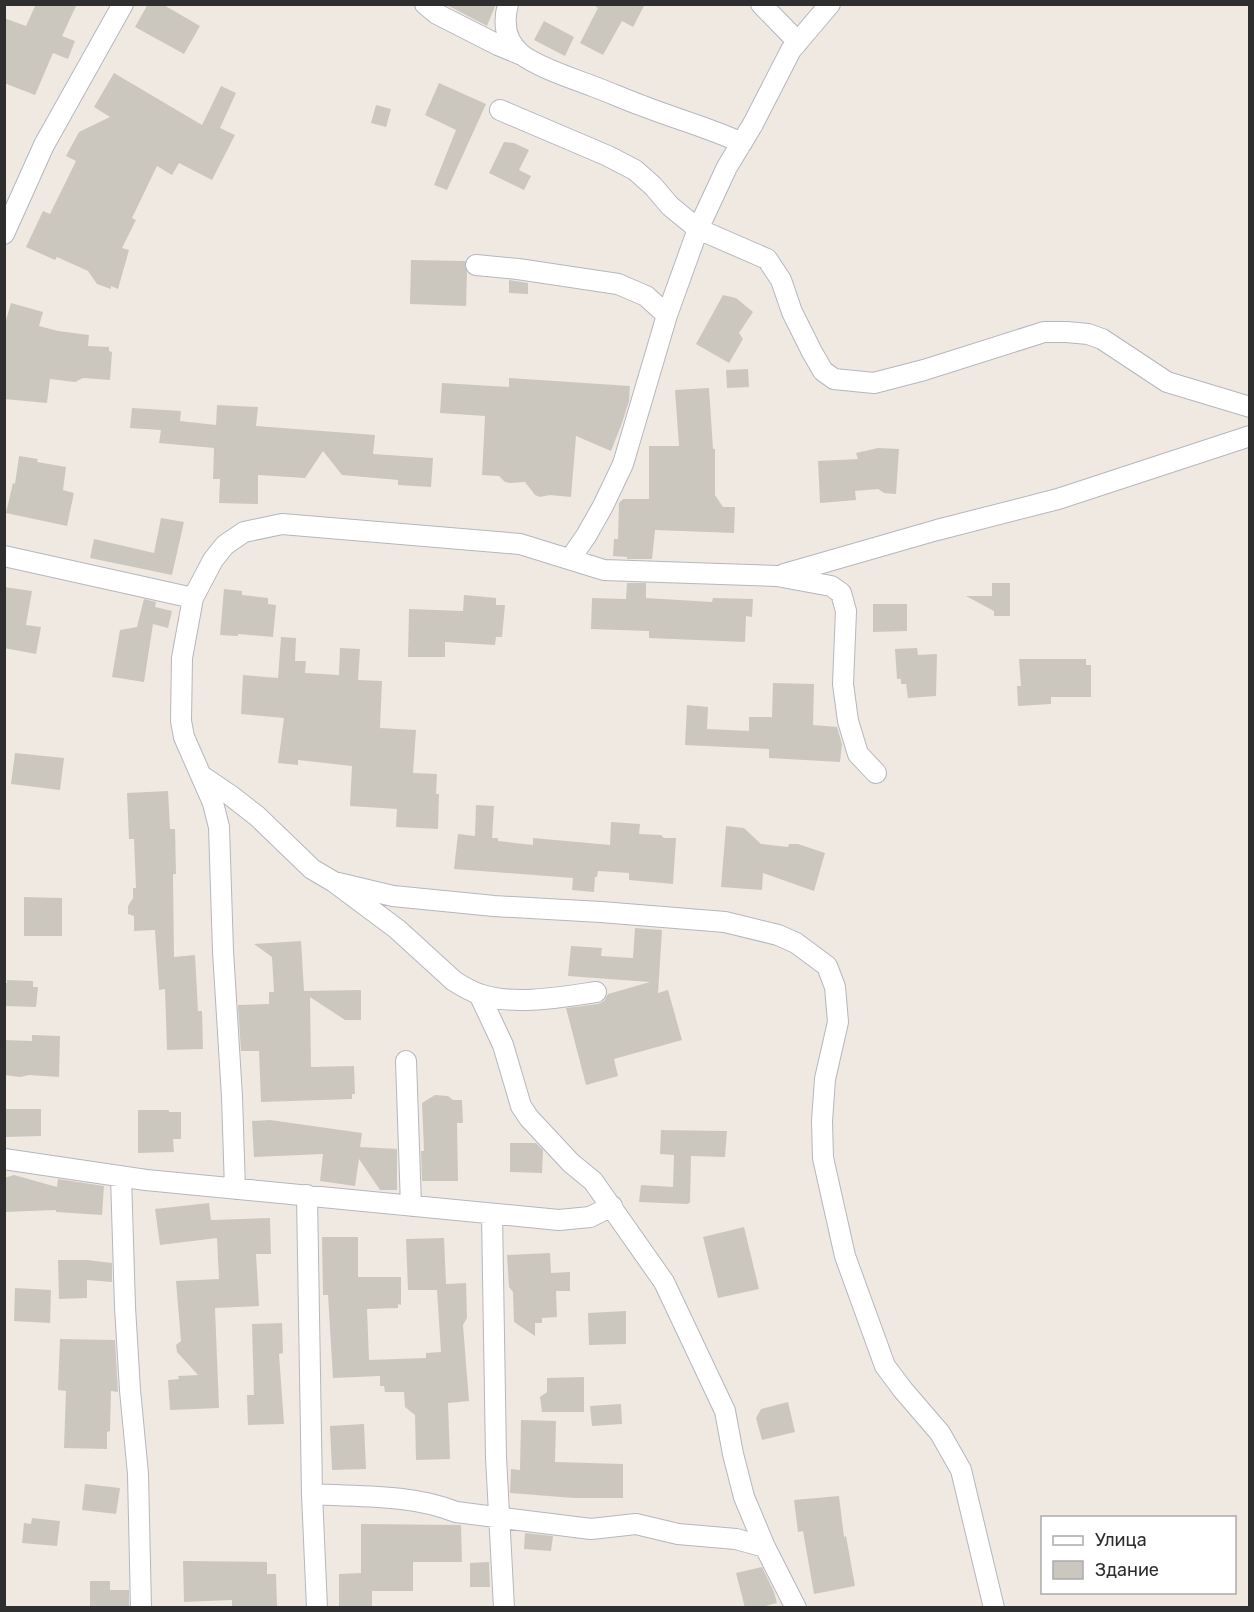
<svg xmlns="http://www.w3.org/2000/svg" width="1254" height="1612" font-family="Rubik,sans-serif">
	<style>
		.building { fill: #cbc7bf }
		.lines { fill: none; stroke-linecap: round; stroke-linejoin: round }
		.minor-casing { stroke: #b4b7c1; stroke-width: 22 }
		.minor { stroke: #fff; stroke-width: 20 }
	</style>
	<rect width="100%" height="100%" fill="#efe9e1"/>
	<!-- building -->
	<path class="building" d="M 36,4 L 77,4 L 62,36 L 75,41 L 68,59 L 53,53 L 35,95 L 4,83 L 4,18 L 26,26 Z
		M 148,4 L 162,4 L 200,26 L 184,54 L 135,27 Z
		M 445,4 L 496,4 L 487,26 Z
		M 592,4 L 645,4 L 633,27 L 622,21 L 603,55 L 580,43 L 598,8 Z
		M 544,21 L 574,37 L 565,56 L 534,40 Z
		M 114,73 L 202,125 L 221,86 L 236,93 L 220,128 L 235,135 L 212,180 L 179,163 L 172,175 L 157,166 L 132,218 L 136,220 L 122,248 L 129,250 L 118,289 L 111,286 L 111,289 L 97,284 L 88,271 L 57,257 L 55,260 L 26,247 L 43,211 L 50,214 L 76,161 L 66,156 L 79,132 L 110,117 L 94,107 Z
		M 439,83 L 486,104 L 447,190 L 434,185 L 456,130 L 425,115 Z
		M 376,105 L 391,109 L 386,127 L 371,123 Z
		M 504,142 L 514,143 L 529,150 L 519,170 L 531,176 L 524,190 L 489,173 Z
		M 411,260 L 465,261 L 467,272 L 466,306 L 410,304 Z
		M 509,280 L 528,283 L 528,294 L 509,293 Z
		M 723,295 L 736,298 L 753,312 L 739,333 L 743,339 L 729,363 L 696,344 Z
		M 11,303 L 43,312 L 39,326 L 58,331 L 89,335 L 88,346 L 109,347 L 109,351 L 112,352 L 110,380 L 83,378 L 75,382 L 50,379 L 47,403 L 4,399 L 4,327 Z
		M 748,369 L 749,387 L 727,388 L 726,370 Z
		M 509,378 L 630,386 L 629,401 L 622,423 L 611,451 L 576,436 L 571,497 L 550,495 L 540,497 L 535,495 L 525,482 L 510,483 L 505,482 L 499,476 L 482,475 L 485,416 L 440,413 L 442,383 L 509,387 Z
		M 709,388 L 713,449 L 715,449 L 715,495 L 723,507 L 735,507 L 734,533 L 655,530 L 652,559 L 627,559 L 627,557 L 613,556 L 614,539 L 618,539 L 619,503 L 623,499 L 649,499 L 649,446 L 679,446 L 675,390 Z
		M 217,405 L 258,407 L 256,426 L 375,435 L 373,454 L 433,458 L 431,487 L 398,485 L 398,480 L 342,475 L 323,451 L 305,478 L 258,475 L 258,504 L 219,503 L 220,479 L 213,479 L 214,448 L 159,443 L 161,430 L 130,428 L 132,408 L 181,411 L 180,421 L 216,425 Z
		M 878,448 L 899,449 L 896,494 L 884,493 L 878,489 L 855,491 L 856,500 L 820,503 L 818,461 L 858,459 L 856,453 Z
		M 19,456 L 38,459 L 37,462 L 66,467 L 63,490 L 74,493 L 67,526 L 6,513 L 13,483 L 15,484 Z
		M 161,518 L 184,522 L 172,575 L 90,558 L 94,539 L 154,553 Z
		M 627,583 L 646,583 L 646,598 L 712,602 L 713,598 L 753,599 L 752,617 L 746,616 L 745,642 L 649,638 L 649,631 L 591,629 L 592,598 L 626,599 Z
		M 992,583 L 1010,583 L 1010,616 L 994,616 L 994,611 L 966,596 L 992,596 Z
		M 4,587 L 32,591 L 26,625 L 41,627 L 36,654 L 4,648 Z
		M 224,589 L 242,591 L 242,595 L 268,598 L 268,604 L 276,605 L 273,637 L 238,634 L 238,636 L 220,635 Z
		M 464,595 L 496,598 L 496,605 L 505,605 L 502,637 L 496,637 L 495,645 L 445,642 L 445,657 L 408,657 L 409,609 L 463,611 Z
		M 144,599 L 156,602 L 155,607 L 172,611 L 168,628 L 153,624 L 144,682 L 112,677 L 120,630 L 137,627 Z
		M 873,604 L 907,604 L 907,631 L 873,632 Z
		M 281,637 L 296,638 L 295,661 L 306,661 L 305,673 L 339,675 L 340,648 L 360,649 L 358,680 L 382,681 L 380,728 L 416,730 L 413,773 L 437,774 L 436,794 L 439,794 L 438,829 L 396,827 L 397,809 L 350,806 L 352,766 L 298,760 L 298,765 L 278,763 L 284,718 L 241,714 L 243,675 L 278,678 Z
		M 917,648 L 918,655 L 937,654 L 936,696 L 908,698 L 906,684 L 901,684 L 901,679 L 897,679 L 895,649 Z
		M 1019,659 L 1086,659 L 1086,665 L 1091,665 L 1091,697 L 1051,697 L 1051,704 L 1018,706 L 1017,686 L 1021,686 Z
		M 773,683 L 814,684 L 813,725 L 837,727 L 842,744 L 840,762 L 769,758 L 769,749 L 685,745 L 687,705 L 708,707 L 707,729 L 749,731 L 749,717 L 772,717 Z
		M 15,753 L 64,758 L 60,790 L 11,784 Z
		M 168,791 L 170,829 L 175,829 L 176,874 L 173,874 L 174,957 L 195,955 L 198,1011 L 202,1011 L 203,1049 L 167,1050 L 165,989 L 159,990 L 155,930 L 134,931 L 134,916 L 128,914 L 128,906 L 133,898 L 133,888 L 136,888 L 134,839 L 129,839 L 127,793 Z
		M 476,805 L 494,806 L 492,838 L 498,838 L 498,841 L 533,845 L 533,838 L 610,845 L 611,822 L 640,824 L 639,834 L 661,835 L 664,838 L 676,838 L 673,884 L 629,880 L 629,873 L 598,871 L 597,877 L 595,877 L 594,892 L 572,890 L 573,878 L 454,869 L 458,834 L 475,836 Z
		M 726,826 L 744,828 L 761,844 L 788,847 L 789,844 L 798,844 L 825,853 L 814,891 L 763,873 L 762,890 L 721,887 Z
		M 24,897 L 62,898 L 62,936 L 24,936 Z
		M 635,928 L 662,930 L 658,993 L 668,990 L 682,1040 L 614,1059 L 618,1076 L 586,1085 L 566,1008 L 598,1004 L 604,1001 L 608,994 L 650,982 L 568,976 L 571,946 L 602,948 L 601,956 L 633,958 Z
		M 301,941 L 304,991 L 361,990 L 361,1020 L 345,1020 L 310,997 L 311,1067 L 354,1066 L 355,1094 L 352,1094 L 352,1099 L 261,1102 L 259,1051 L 241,1051 L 238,1005 L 269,1004 L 269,992 L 274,992 L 272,957 L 254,944 Z
		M 7,980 L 33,981 L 33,987 L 38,987 L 36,1007 L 4,1006 L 4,983 L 7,983 Z
		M 32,1035 L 60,1036 L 59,1077 L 29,1075 L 20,1077 L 4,1075 L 4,1040 L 32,1041 Z
		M 435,1095 L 448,1096 L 453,1100 L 462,1100 L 463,1123 L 457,1123 L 458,1181 L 422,1181 L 421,1151 L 424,1151 L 422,1103 Z
		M 5,1109 L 41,1109 L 41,1136 L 5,1137 Z
		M 138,1110 L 169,1110 L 169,1112 L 181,1112 L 181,1139 L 173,1139 L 174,1152 L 138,1153 Z
		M 270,1120 L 362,1133 L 360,1147 L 397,1149 L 397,1190 L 380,1190 L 359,1159 L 355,1186 L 320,1181 L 323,1154 L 254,1157 L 252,1121 Z
		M 661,1130 L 727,1131 L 725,1157 L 691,1156 L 690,1202 L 688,1204 L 639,1202 L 641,1185 L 673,1187 L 674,1155 L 660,1154 Z
		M 510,1143 L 536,1143 L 543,1150 L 542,1173 L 510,1172 Z
		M 14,1175 L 57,1187 L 58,1179 L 104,1186 L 102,1215 L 56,1212 L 56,1210 L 4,1212 L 4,1178 Z
		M 209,1203 L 211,1220 L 270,1218 L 271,1254 L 256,1254 L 259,1306 L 215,1308 L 219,1408 L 170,1410 L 168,1380 L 179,1379 L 178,1376 L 198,1375 L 177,1352 L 176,1345 L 181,1341 L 176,1281 L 219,1279 L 217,1238 L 160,1245 L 155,1209 Z
		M 744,1227 L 759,1289 L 718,1298 L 703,1237 Z
		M 322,1237 L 358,1237 L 358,1277 L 401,1277 L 401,1305 L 398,1304 L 398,1308 L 367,1309 L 369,1360 L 426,1358 L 426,1353 L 441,1352 L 437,1290 L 408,1290 L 406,1239 L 444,1238 L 446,1284 L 466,1283 L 467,1318 L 463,1325 L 469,1401 L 448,1403 L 450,1459 L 416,1460 L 415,1415 L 405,1407 L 404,1392 L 385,1392 L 384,1386 L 380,1386 L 380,1376 L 333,1378 L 328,1295 L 323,1295 Z
		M 550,1253 L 551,1273 L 570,1272 L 570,1291 L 556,1291 L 557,1317 L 542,1318 L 542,1323 L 535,1323 L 535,1336 L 514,1322 L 513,1292 L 509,1287 L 507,1255 Z
		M 58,1260 L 87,1260 L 112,1263 L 112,1282 L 87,1280 L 87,1298 L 59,1299 Z
		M 15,1288 L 51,1290 L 50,1323 L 14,1321 Z
		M 626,1311 L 626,1344 L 589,1345 L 588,1313 Z
		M 282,1323 L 283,1353 L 279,1354 L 284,1424 L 248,1425 L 247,1395 L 254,1395 L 252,1324 Z
		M 60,1339 L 115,1340 L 118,1392 L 111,1391 L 110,1431 L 107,1432 L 107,1449 L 64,1448 L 66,1391 L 58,1390 Z
		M 584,1377 L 584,1412 L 542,1412 L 540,1397 L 547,1392 L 547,1378 Z
		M 788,1402 L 795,1432 L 762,1440 L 756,1418 L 761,1409 Z
		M 621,1404 L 622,1424 L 592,1426 L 590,1406 Z
		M 521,1420 L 556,1421 L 555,1462 L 623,1464 L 623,1498 L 574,1498 L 510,1493 L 511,1469 L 520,1470 Z
		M 364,1424 L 366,1469 L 332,1470 L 330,1426 Z
		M 85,1484 L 120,1488 L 116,1514 L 82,1510 Z
		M 839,1496 L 844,1537 L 846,1536 L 855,1586 L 814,1594 L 803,1531 L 798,1532 L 794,1500 Z
		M 32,1518 L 60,1521 L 57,1546 L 22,1543 L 24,1523 L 31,1524 Z
		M 361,1524 L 461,1525 L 462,1562 L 413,1562 L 413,1591 L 372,1591 L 372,1608 L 339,1608 L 339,1574 L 361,1573 Z
		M 525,1533 L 553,1536 L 551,1551 L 524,1549 Z
		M 183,1561 L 267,1562 L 267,1574 L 276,1574 L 277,1606 L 232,1608 L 232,1600 L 184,1602 Z
		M 489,1562 L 490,1587 L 470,1587 L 470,1563 Z
		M 762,1567 L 774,1592 L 777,1603 L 758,1608 L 745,1608 L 736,1573 Z
		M 90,1581 L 110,1581 L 110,1590 L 129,1590 L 129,1608 L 90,1608 Z"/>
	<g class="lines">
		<defs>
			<path id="minor" d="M 425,4 L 437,14 L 498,45 L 522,55
				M 508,4 C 503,23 505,41 521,54 C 535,66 574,79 592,86 C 609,92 626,100 643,106 C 676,119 710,128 742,143
				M 761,4 L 798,42
				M 500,110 L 608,156 L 635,170 L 653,186 L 670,206 L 698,229 L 767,259 L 781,280 L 792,312 L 812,352 L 823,371 L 834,379 L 874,383 L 924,370 L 1044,332 L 1067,332 L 1088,334 L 1102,339 L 1167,382 L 1250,407
				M 4,234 L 44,145 L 123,4
				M 476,265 L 518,269 L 618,284 L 646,296 L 667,315
				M 4,556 L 193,598
				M 570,559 L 586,536 L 603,506 L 623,464 L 667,315 L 698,229 L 727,167 L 753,124 L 791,50 L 830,4
				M 784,574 L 937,530 L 1058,499 L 1250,436
				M 202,776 L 230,795 L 257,816 L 312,869 L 334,882 L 397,929 L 454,981 C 462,986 470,991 479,994 C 512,1006 562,997 596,992
				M 334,882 L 393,896 L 494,906 L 601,912 L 725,922 L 778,935 L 796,943 L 827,966 L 835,987 L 838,1022 L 825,1079 L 822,1121 L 823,1158 L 845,1256 L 885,1366 L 903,1390 L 940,1433 L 961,1470 L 994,1608
				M 479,994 L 503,1045 L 521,1106 L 529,1118 L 571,1163 L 593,1181 L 664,1282 L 725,1411 L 733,1454 L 744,1497 L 765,1547 L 796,1608
				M 406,1061 L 411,1206
				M 4,1159 L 146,1180 L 559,1220 L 590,1217 L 612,1206
				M 121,1176 L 125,1307 L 130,1390 L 138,1474 L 141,1608
				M 235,1189 L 232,1097 L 223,951 L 219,827 L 213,803 L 184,737 L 181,721 L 182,658 L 193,598 L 213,560 L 225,545 L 244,532 L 282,524 L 520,544 L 604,570 L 777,576 L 831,586 L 841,593 L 846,611 L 843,684 L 848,721 L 858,754 L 876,773
				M 307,1195 L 312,1494 L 317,1608
				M 492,1214 L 496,1457 L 504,1608
				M 312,1494 C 360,1497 412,1494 456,1512 L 591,1529 L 636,1524 L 678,1534 L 736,1539 L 765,1547"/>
		</defs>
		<!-- minor casing -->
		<use href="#minor" class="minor-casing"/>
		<!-- minor -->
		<use href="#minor" class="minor"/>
	</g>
	<!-- border -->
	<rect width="1254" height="1612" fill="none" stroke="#2e2e2e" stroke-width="12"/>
	<!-- legend -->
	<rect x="1041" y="1516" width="195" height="78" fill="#ffffff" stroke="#ababab" stroke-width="1.5"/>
	<rect x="1053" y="1536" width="30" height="9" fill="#ffffff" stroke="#ababab" stroke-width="1.5"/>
	<text x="1095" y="1546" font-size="18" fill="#2e2e2e">Улица</text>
	<rect x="1053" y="1561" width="30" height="18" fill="#cbc7bf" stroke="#ababab" stroke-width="1.5"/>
	<text x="1095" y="1576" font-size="18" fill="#2e2e2e">Здание</text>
</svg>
